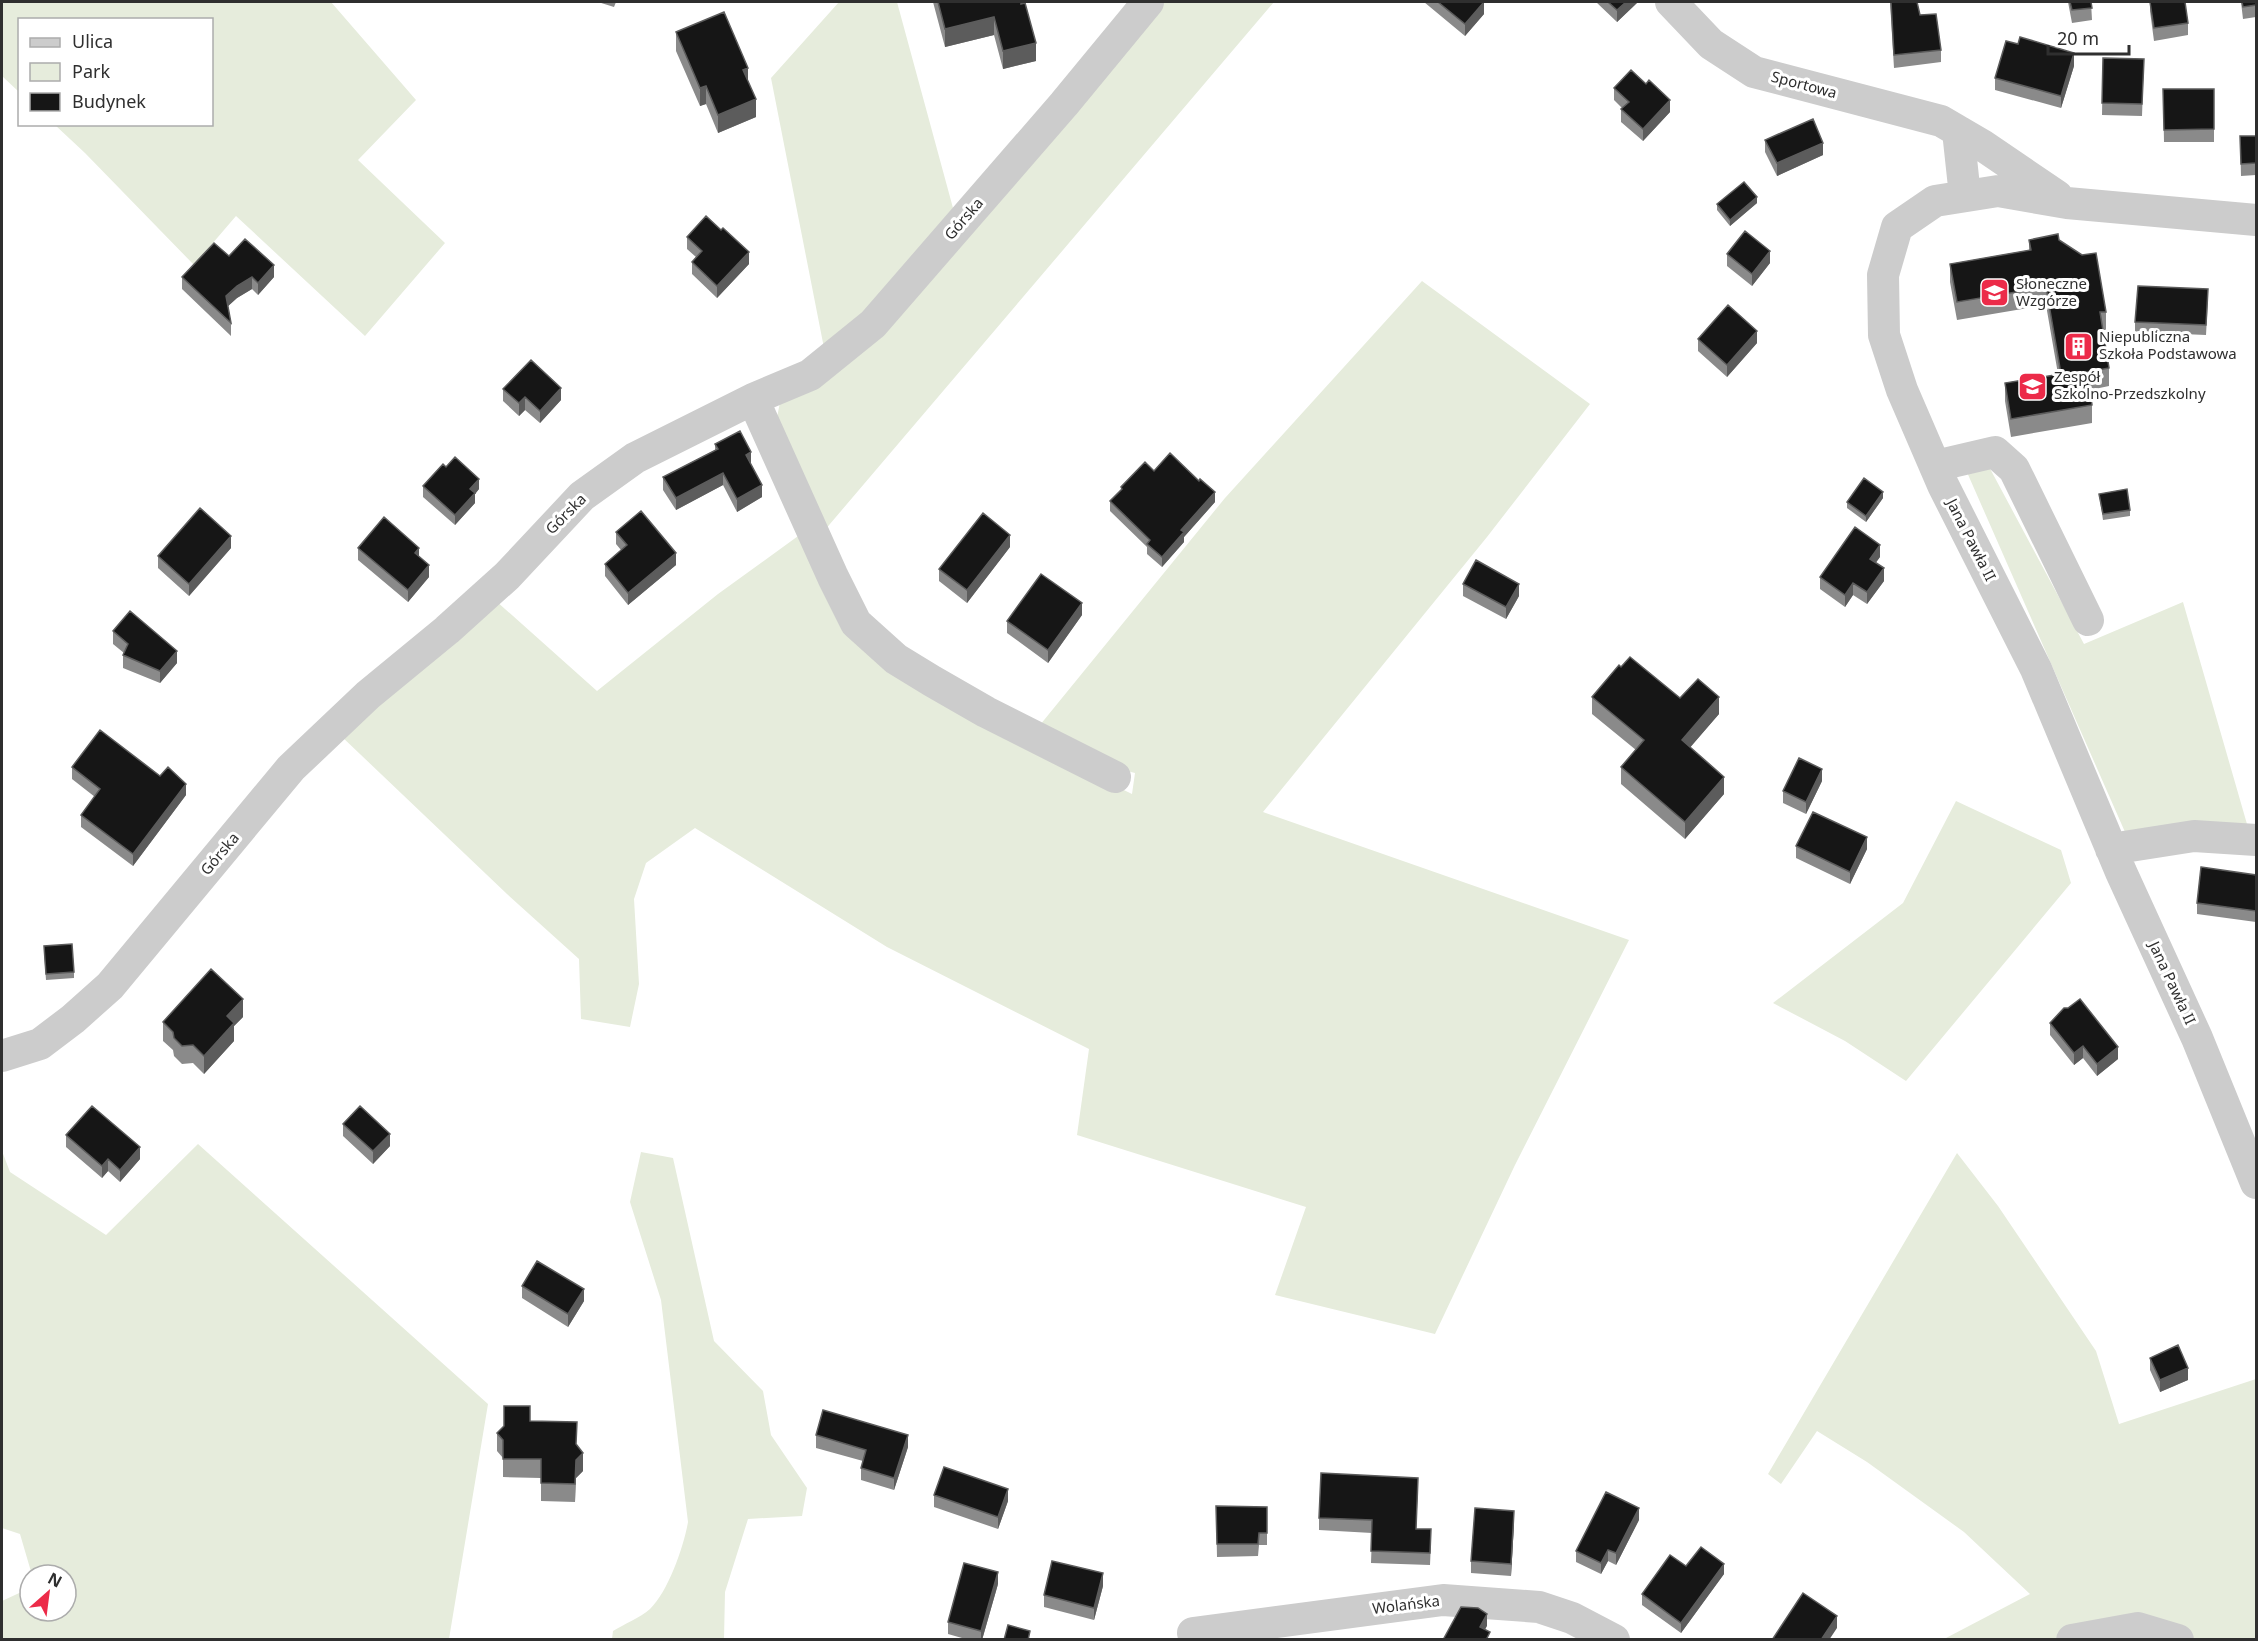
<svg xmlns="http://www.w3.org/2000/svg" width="2258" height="1641" font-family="'Noto Sans',sans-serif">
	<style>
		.green { fill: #e6ecdc }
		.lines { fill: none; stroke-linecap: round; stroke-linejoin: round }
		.minor { stroke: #ccc; stroke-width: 32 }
		.wall { fill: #8a8a8a }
		.shaded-wall { fill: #5c5c5c }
		.building { fill: #161616; stroke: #5c5c5c; stroke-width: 1.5 }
		.labels { text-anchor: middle; stroke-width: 6; stroke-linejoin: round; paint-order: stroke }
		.street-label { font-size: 15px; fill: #2f2f2f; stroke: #fff }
		.poi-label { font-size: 15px; fill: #2f2f2f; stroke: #fff; text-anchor: start }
	</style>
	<rect width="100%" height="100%" fill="#fff"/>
	<!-- green -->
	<path class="green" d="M 2,2 L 331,2 L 416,100 L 358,160 L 445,243 L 365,336 L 236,216 L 194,265 L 85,153 L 55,125 L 212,124 L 212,20 L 20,20 L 19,92 L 2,76 Z
		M 839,2 L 897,2 L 953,208 L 884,296 L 824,348 L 771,78 Z
		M 1157,2 L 1274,2 L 824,531 L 776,423 L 780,402 Z
		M 1422,281 L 1590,404 L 1487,537 L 1263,812 L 1629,940 L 1515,1165 L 1435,1334 L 1275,1295 L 1306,1207 L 1077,1135 L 1089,1049 L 887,947 L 695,828 L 646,863 L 634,899 L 639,984 L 630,1027 L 581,1019 L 579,959 L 507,894 L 340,735 L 495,600 L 597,691 L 718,594 L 805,531 L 860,640 L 1005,732 L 1132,794 L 1135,773 L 1119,769 L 1040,725 L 1225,498 Z
		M 1987,463 L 2084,644 L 2183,602 L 2249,831 L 2125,832 L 1966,470 Z
		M 1956,801 L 2061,850 L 2071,883 L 1906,1081 L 1845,1041 L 1773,1003 L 1903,903 Z
		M 198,1144 L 488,1404 L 449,1639 L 2,1639 L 2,1601 L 30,1588 L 30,1611 L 66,1611 L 66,1575 L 32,1575 L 20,1534 L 2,1528 L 2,1151 L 10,1172 L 106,1235 Z
		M 641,1152 L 673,1158 L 714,1341 L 763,1391 L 771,1435 L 807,1488 L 802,1516 L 748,1519 L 725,1592 L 724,1639 L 612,1639 L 613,1631 C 624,1624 640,1618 650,1609 C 668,1592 684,1546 688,1522 L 661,1300 L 630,1202 Z
		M 1957,1153 L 1998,1206 L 2096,1351 L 2119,1424 L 2256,1379 L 2256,1639 L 1946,1639 L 1946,1638 L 2030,1594 L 1964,1532 L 1867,1462 L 1817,1431 L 1781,1484 L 1768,1474 Z"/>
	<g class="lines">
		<!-- minor -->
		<path class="minor" d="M 1671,2 L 1711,44 L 1754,72 L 1941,121 L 1982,145 L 2057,196
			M 1958,131 L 1965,196
			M 2256,220 L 2067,203 L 1998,191 L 1935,201 L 1897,227 L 1883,275 L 1884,335 L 1902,390 L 1943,485 L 2036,669 L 2121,872 L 2197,1038 L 2256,1183
			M 753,399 L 833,577 L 856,623 L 896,659 L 932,681 L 986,712 L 1115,777
			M 1935,466 L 1995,452 L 2014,469 L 2088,620
			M 2111,849 L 2194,836 L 2256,840
			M 2,1056 L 40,1044 L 73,1019 L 110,986 L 291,768 L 368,695 L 447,630 L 507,576 L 582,496 L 635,458 L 753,399 L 810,375 L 873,324 L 1064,104 L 1148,2
			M 1193,1633 L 1443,1600 L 1539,1607 L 1572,1618 L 1614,1640
			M 2072,1640 L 2138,1628 L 2178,1640"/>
	</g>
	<!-- wall -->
	<path class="wall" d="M 598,2 L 616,2 L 614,7 Z
		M 933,2 L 1021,2 L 1036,61 L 1003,69 L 994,35 L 945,47 Z
		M 1424,2 L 1484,2 L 1484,14 L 1465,36 Z
		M 1596,2 L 1638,2 L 1617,22 Z
		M 1890,2 L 1917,2 L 1920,15 L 1941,50 L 1941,62 L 1894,68 Z
		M 2068,2 L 2091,2 L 2092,20 L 2072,23 Z
		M 2150,2 L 2185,2 L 2188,23 L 2188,35 L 2154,41 L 2150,11 Z
		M 2241,2 L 2256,2 L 2256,17 L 2243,19 Z
		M 676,32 L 748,81 L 756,117 L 718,133 L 706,104 L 700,106 L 676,51 Z
		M 2103,58 L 2144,59 L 2142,116 L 2102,115 Z
		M 2074,66 L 2061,108 L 1995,90 L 1995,78 Z
		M 1614,88 L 1670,112 L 1643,141 L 1621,122 L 1621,109 L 1622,108 L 1614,100 Z
		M 2163,89 L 2214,89 L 2214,142 L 2164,142 Z
		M 2240,136 L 2256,136 L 2256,175 L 2241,176 Z
		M 1765,140 L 1823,155 L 1777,176 L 1765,152 Z
		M 1757,203 L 1730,226 L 1717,210 L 1717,204 Z
		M 721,230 L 749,264 L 717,298 L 692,274 L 692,262 L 696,257 L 687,249 L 687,237 Z
		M 2029,240 L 2059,240 L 2106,312 L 2106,330 L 2103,330 L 2109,368 L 2109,386 L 2090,390 L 2092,405 L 2092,423 L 2011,437 L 2005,401 L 2005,383 L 2058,374 L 2046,305 L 1957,320 L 1950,282 L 1950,264 L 2029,250 Z
		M 1727,254 L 1770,263 L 1752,286 L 1727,266 Z
		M 229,256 L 274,277 L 258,295 L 252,289 L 237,298 L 228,306 L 231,323 L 231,336 L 182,289 L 182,277 Z
		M 2208,299 L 2206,335 L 2135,332 L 2135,322 Z
		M 1698,339 L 1757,343 L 1727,377 L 1698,351 Z
		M 503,389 L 561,400 L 540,423 L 525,410 L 519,416 L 503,401 Z
		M 715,444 L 751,464 L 762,497 L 737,512 L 723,485 L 676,510 L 663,490 L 663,477 L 715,450 Z
		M 446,467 L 479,489 L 475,494 L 475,503 L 455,525 L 423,497 L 423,486 Z
		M 1154,471 L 1215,502 L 1184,537 L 1184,542 L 1162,567 L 1147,554 L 1147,547 L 1110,511 L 1110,501 L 1121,491 L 1121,487 Z
		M 2099,494 L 2130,510 L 2130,516 L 2103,520 Z
		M 1883,498 L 1866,522 L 1847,508 L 1847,502 Z
		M 616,532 L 676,565 L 628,605 L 605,576 L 605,564 L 621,550 L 616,544 Z
		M 1010,547 L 967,603 L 939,581 L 939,569 Z
		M 231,548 L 189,596 L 158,568 L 158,556 Z
		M 358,548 L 419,557 L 429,577 L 408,602 L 358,560 Z
		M 1880,557 L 1875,563 L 1884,581 L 1867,604 L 1853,595 L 1845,607 L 1820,589 L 1820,577 Z
		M 1463,584 L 1519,596 L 1506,619 L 1463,596 Z
		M 1082,615 L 1048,663 L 1007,633 L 1007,621 Z
		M 113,631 L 177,663 L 160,683 L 123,668 L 123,655 L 124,653 L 113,644 Z
		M 1592,697 L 1680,698 L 1719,714 L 1690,747 L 1724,794 L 1685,839 L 1621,784 L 1621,767 L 1636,750 L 1592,714 Z
		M 72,767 L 160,776 L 186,795 L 133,866 L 81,827 L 81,815 L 95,797 L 72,779 Z
		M 1822,781 L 1806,814 L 1783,803 L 1783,791 Z
		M 1796,846 L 1867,849 L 1850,884 L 1796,858 Z
		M 2256,875 L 2256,922 L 2197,914 L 2197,903 Z
		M 44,952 L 74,972 L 74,978 L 46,980 Z
		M 243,1017 L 234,1026 L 234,1041 L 204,1074 L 193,1063 L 182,1064 L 174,1056 L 173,1050 L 163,1041 L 163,1022 Z
		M 2050,1023 L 2118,1059 L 2097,1076 L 2083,1058 L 2074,1065 L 2050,1035 Z
		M 343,1124 L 390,1146 L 373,1164 L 343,1136 Z
		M 66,1135 L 140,1159 L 120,1182 L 108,1171 L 102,1178 L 66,1147 Z
		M 522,1286 L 584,1301 L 568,1327 L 522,1298 Z
		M 2150,1358 L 2188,1380 L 2160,1392 L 2150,1370 Z
		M 530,1421 L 576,1445 L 583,1471 L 576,1478 L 575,1502 L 541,1501 L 541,1478 L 503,1477 L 503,1458 L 497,1451 L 497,1433 Z
		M 816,1435 L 908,1447 L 894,1490 L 861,1480 L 861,1468 L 863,1461 L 816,1448 Z
		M 1418,1490 L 1416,1529 L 1431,1542 L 1430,1565 L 1371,1563 L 1372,1533 L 1319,1530 L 1319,1518 Z
		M 934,1495 L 1008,1501 L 998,1529 L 934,1507 Z
		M 1216,1506 L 1267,1507 L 1267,1545 L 1259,1545 L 1258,1556 L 1217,1557 Z
		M 1639,1520 L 1616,1565 L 1608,1561 L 1601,1574 L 1576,1562 L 1576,1551 Z
		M 1514,1523 L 1511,1576 L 1471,1573 L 1471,1561 Z
		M 1686,1566 L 1724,1574 L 1681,1633 L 1642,1605 L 1642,1594 Z
		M 998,1584 L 982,1640 L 969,1640 L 948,1634 L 948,1622 Z
		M 1103,1586 L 1094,1620 L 1044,1607 L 1044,1595 Z"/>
	<!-- shaded-wall -->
	<path class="shaded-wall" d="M 1484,2 L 1484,14 L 1465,36 L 1465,24 Z
		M 1626,2 L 1638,2 L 1617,22 L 1617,10 Z
		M 994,17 L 994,35 L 945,47 L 945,29 Z
		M 1036,43 L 1036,61 L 1003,69 L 1003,51 Z
		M 2074,53 L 2074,66 L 2061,108 L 2061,96 Z
		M 748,68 L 748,86 L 743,70 Z
		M 706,86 L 706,104 L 700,106 L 700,88 Z
		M 756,99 L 756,117 L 718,133 L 718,115 Z
		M 1670,100 L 1670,112 L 1643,141 L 1643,129 Z
		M 1823,143 L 1823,155 L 1777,176 L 1777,163 Z
		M 1757,197 L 1757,203 L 1730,226 L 1730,220 Z
		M 1770,251 L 1770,263 L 1752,286 L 1752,274 Z
		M 749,252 L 749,264 L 717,298 L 717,286 Z
		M 274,265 L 274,277 L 258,295 L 258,283 Z
		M 252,277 L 252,289 L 237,298 L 226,308 L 226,296 L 237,286 Z
		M 1757,331 L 1757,343 L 1727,377 L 1727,365 Z
		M 561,388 L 561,400 L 540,423 L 540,411 Z
		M 525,397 L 525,410 L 519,416 L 519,403 Z
		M 751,452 L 751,464 L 746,455 Z
		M 723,473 L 723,485 L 676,510 L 676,498 Z
		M 479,479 L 479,489 L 475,494 L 475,503 L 455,525 L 455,515 L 470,489 Z
		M 762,485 L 762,497 L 737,512 L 737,499 Z
		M 1215,492 L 1215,502 L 1184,537 L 1184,542 L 1162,567 L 1162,557 L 1181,530 Z
		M 1883,492 L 1883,498 L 1866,522 L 1866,516 Z
		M 1010,535 L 1010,547 L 967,603 L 967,590 Z
		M 231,536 L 231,548 L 189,596 L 189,584 Z
		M 1880,545 L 1880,557 L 1870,571 L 1870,559 Z
		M 419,548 L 419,560 L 415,553 Z
		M 676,553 L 676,565 L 628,605 L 628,593 Z
		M 429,565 L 429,577 L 408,602 L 408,590 Z
		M 1884,568 L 1884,581 L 1867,604 L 1867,592 Z
		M 1853,583 L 1853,595 L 1845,607 L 1845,595 Z
		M 1519,584 L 1519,596 L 1506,619 L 1506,607 Z
		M 1082,603 L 1082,615 L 1048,663 L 1048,650 Z
		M 177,651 L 177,663 L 160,683 L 160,671 Z
		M 1719,697 L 1719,714 L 1682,757 L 1682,740 Z
		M 1822,769 L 1822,781 L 1806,814 L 1806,802 Z
		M 1724,777 L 1724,794 L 1685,839 L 1685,822 Z
		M 186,784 L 186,795 L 133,866 L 133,854 Z
		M 1867,837 L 1867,849 L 1850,884 L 1850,872 Z
		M 243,999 L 243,1017 L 234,1026 L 234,1041 L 204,1074 L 204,1056 L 227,1016 Z
		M 2083,1046 L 2083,1058 L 2074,1065 L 2074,1053 Z
		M 2118,1047 L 2118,1059 L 2097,1076 L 2097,1064 Z
		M 390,1134 L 390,1146 L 373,1164 L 373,1151 Z
		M 140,1147 L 140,1159 L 120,1182 L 120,1170 Z
		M 108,1159 L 108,1171 L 102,1178 L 102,1166 Z
		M 584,1289 L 584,1301 L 568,1327 L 568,1314 Z
		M 2188,1368 L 2188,1380 L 2160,1392 L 2160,1380 Z
		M 908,1435 L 908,1447 L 894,1490 L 894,1478 Z
		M 583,1453 L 583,1471 L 576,1478 L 575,1502 L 576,1460 Z
		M 1008,1489 L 1008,1501 L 998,1529 L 998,1517 Z
		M 1639,1508 L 1639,1520 L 1616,1565 L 1616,1553 Z
		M 1514,1511 L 1514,1523 L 1511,1576 L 1511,1564 Z
		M 1608,1550 L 1608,1561 L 1601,1574 L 1601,1563 Z
		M 1724,1564 L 1724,1574 L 1681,1633 L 1681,1623 Z
		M 998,1572 L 998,1584 L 982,1640 L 981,1640 L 981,1631 Z
		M 1103,1573 L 1103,1586 L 1094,1620 L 1094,1608 Z
		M 1487,1614 L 1487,1626 L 1480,1639 L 1480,1627 Z
		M 1837,1616 L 1837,1628 L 1829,1640 L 1821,1640 Z"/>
	<!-- building -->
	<path class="building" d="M 938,2 L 1021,2 L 1021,4 L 1025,3 L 1036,43 L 1003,51 L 994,17 L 945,29 Z
		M 1438,2 L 1484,2 L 1465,24 Z
		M 1608,2 L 1626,2 L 1617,10 Z
		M 1891,2 L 1917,2 L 1920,15 L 1936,14 L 1941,50 L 1894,55 Z
		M 2070,2 L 2091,2 L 2092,8 L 2072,10 Z
		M 2150,2 L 2185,2 L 2188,23 L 2154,28 Z
		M 2242,2 L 2256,2 L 2256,5 L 2243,7 Z
		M 724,12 L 748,68 L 743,70 L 756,99 L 718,115 L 706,86 L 700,88 L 676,32 Z
		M 2020,37 L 2074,53 L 2061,96 L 1995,78 L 2006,41 L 2018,44 Z
		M 2103,58 L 2144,59 L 2142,104 L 2102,103 Z
		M 1631,70 L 1646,84 L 1649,80 L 1670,100 L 1643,129 L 1621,109 L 1629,102 L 1614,88 Z
		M 2163,89 L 2214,89 L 2214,129 L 2164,130 Z
		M 1813,119 L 1823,143 L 1777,163 L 1765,140 Z
		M 2240,136 L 2256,136 L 2256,163 L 2241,164 Z
		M 1744,182 L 1757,197 L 1730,220 L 1717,204 Z
		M 706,216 L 721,230 L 723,228 L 749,252 L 717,286 L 692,262 L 702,251 L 687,237 Z
		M 1745,231 L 1770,251 L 1752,274 L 1727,254 Z
		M 2058,234 L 2059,240 L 2082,255 L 2096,253 L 2106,312 L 2100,312 L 2109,368 L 2087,372 L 2092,405 L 2011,419 L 2005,383 L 2061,374 L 2046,287 L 1957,302 L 1950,264 L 2031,250 L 2029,240 Z
		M 245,239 L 274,265 L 258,283 L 252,277 L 237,286 L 226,296 L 231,323 L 182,277 L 214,243 L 229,256 Z
		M 2138,286 L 2208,289 L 2206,325 L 2135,322 Z
		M 1728,305 L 1757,331 L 1727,365 L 1698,339 Z
		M 531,360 L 561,388 L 540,411 L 525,397 L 519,403 L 503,389 Z
		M 740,431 L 751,452 L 746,455 L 762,485 L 737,499 L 723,473 L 676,498 L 663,477 L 718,449 L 715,444 Z
		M 1170,453 L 1199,481 L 1200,479 L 1215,492 L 1181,530 L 1184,532 L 1162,557 L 1147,544 L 1150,540 L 1110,501 L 1122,489 L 1121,487 L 1145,462 L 1154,471 Z
		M 455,457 L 479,479 L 470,489 L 475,493 L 455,515 L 423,486 L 443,464 L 446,467 Z
		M 1864,478 L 1883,492 L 1866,516 L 1847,502 Z
		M 2127,489 L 2130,510 L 2103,514 L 2099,494 Z
		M 200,508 L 231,536 L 189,584 L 158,556 Z
		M 641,511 L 676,553 L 628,593 L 605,564 L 627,545 L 616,532 Z
		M 983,513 L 1010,535 L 967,590 L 939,569 Z
		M 384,517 L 419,548 L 415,553 L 429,565 L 408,590 L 358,548 Z
		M 1855,527 L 1880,545 L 1870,559 L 1884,568 L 1867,592 L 1853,583 L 1845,595 L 1820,577 Z
		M 1476,560 L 1519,584 L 1506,607 L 1463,584 Z
		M 1041,574 L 1082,603 L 1048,650 L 1007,621 Z
		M 130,611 L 177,651 L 160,671 L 123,655 L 128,644 L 113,631 Z
		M 1630,657 L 1680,698 L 1698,679 L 1719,697 L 1682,740 L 1724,777 L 1685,822 L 1621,767 L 1644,740 L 1592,697 L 1619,665 L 1621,667 Z
		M 100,730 L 160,776 L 168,767 L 186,784 L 133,854 L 81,815 L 100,789 L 72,767 Z
		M 1799,758 L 1822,769 L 1806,802 L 1783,791 Z
		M 1813,812 L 1867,837 L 1850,872 L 1796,846 Z
		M 2201,867 L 2256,875 L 2256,911 L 2197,903 Z
		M 72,944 L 74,972 L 46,974 L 44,946 Z
		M 211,969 L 243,999 L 227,1016 L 234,1023 L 204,1056 L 193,1045 L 182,1046 L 174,1038 L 173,1032 L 163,1022 Z
		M 2080,999 L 2118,1047 L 2097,1064 L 2083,1046 L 2074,1053 L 2050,1023 L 2064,1008 L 2068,1008 Z
		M 92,1106 L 140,1147 L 120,1170 L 108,1159 L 102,1166 L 66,1135 Z
		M 360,1106 L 390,1134 L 373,1151 L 343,1124 Z
		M 537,1261 L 584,1289 L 568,1314 L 522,1286 Z
		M 2178,1345 L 2188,1368 L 2160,1380 L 2150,1358 Z
		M 504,1406 L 530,1406 L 530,1421 L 577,1422 L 576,1444 L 583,1453 L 576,1460 L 575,1484 L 541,1483 L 541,1459 L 503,1459 L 503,1440 L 497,1433 L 504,1426 Z
		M 823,1410 L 908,1435 L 894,1478 L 861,1468 L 866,1450 L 816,1435 Z
		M 944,1467 L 1008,1489 L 998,1517 L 934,1495 Z
		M 1321,1473 L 1418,1478 L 1416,1529 L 1431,1529 L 1430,1553 L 1371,1551 L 1372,1520 L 1319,1518 Z
		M 1606,1492 L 1639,1508 L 1616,1553 L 1608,1550 L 1601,1563 L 1576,1551 Z
		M 1216,1506 L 1267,1507 L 1267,1533 L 1259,1533 L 1258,1544 L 1217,1544 Z
		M 1475,1508 L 1514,1511 L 1511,1564 L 1471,1561 Z
		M 1701,1547 L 1724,1564 L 1681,1623 L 1642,1594 L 1670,1555 L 1686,1566 Z
		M 1052,1561 L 1103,1573 L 1094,1608 L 1044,1595 Z
		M 964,1563 L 998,1572 L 981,1631 L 948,1622 Z
		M 1803,1593 L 1837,1616 L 1821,1640 L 1772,1640 Z
		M 1461,1607 L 1478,1608 L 1487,1614 L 1480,1627 L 1490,1632 L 1486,1640 L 1443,1640 Z
		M 1008,1625 L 1030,1631 L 1028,1640 L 1004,1640 Z"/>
	<!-- icons -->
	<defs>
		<symbol id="school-square" viewBox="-11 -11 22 22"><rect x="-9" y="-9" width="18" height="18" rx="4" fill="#ec2b49" stroke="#fff"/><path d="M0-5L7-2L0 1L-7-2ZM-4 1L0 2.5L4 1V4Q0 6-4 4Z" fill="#fff"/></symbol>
		<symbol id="building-square" viewBox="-11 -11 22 22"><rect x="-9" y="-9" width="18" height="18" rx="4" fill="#ec2b49" stroke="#fff"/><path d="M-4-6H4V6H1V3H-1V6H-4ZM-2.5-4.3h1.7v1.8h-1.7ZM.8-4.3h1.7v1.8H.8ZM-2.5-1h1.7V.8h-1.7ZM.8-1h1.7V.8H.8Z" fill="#fff"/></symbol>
	</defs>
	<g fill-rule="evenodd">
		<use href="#school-square" x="1978" y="276" width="33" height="33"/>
		<use href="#building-square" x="2062" y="330" width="33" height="33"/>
		<use href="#school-square" x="2016" y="370" width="33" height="33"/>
	</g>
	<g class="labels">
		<!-- street labels -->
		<g class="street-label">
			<text transform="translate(1804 85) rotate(15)" y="5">Sportowa</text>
			<text transform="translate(964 219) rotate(-49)" y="5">Górska</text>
			<text transform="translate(566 514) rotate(-45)" y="5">Górska</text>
			<text transform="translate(1971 540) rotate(63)" y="5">Jana Pawła II</text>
			<text transform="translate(220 854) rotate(-50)" y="5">Górska</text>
			<text transform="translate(2172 983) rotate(65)" y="5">Jana Pawła II</text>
			<text transform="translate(1406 1605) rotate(-7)" y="5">Wolańska</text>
		</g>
		<!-- poi labels -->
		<g class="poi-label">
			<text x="2016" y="289">Słoneczne<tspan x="2016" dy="17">Wzgórze</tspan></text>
			<text x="2099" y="342">Niepubliczna<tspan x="2099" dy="17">Szkoła Podstawowa</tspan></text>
			<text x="2054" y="382">Zespół<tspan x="2054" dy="17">Szkolno-Przedszkolny</tspan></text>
		</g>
	</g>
	<!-- border -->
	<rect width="2258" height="1641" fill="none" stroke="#2f2f2f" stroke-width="6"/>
	<!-- legend -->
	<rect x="18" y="18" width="195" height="108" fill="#ffffff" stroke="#acacac" stroke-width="1.5"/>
	<rect x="30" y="38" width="30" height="9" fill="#cccccc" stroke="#acacac" stroke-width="1.5"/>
	<text x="72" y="48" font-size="18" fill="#2f2f2f">Ulica</text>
	<rect x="30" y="63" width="30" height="18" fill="#e6ecdc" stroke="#acacac" stroke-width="1.5"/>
	<text x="72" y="78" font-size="18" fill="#2f2f2f">Park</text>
	<rect x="30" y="93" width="30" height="18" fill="#161616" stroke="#acacac" stroke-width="1.5"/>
	<text x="72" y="108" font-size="18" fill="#2f2f2f">Budynek</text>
	<!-- north arrow -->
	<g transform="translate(48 1593) rotate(28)"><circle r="28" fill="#ffffff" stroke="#acacac" stroke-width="1.5"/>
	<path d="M0-4.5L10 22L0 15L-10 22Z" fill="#ec2b49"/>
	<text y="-9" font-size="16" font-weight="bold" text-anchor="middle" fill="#2f2f2f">N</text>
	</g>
	<!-- scale -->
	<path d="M2048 45v9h81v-9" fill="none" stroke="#2f2f2f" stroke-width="3"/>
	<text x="2057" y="45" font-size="18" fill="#2f2f2f" stroke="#ffffff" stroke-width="4.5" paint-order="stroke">20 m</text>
</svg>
